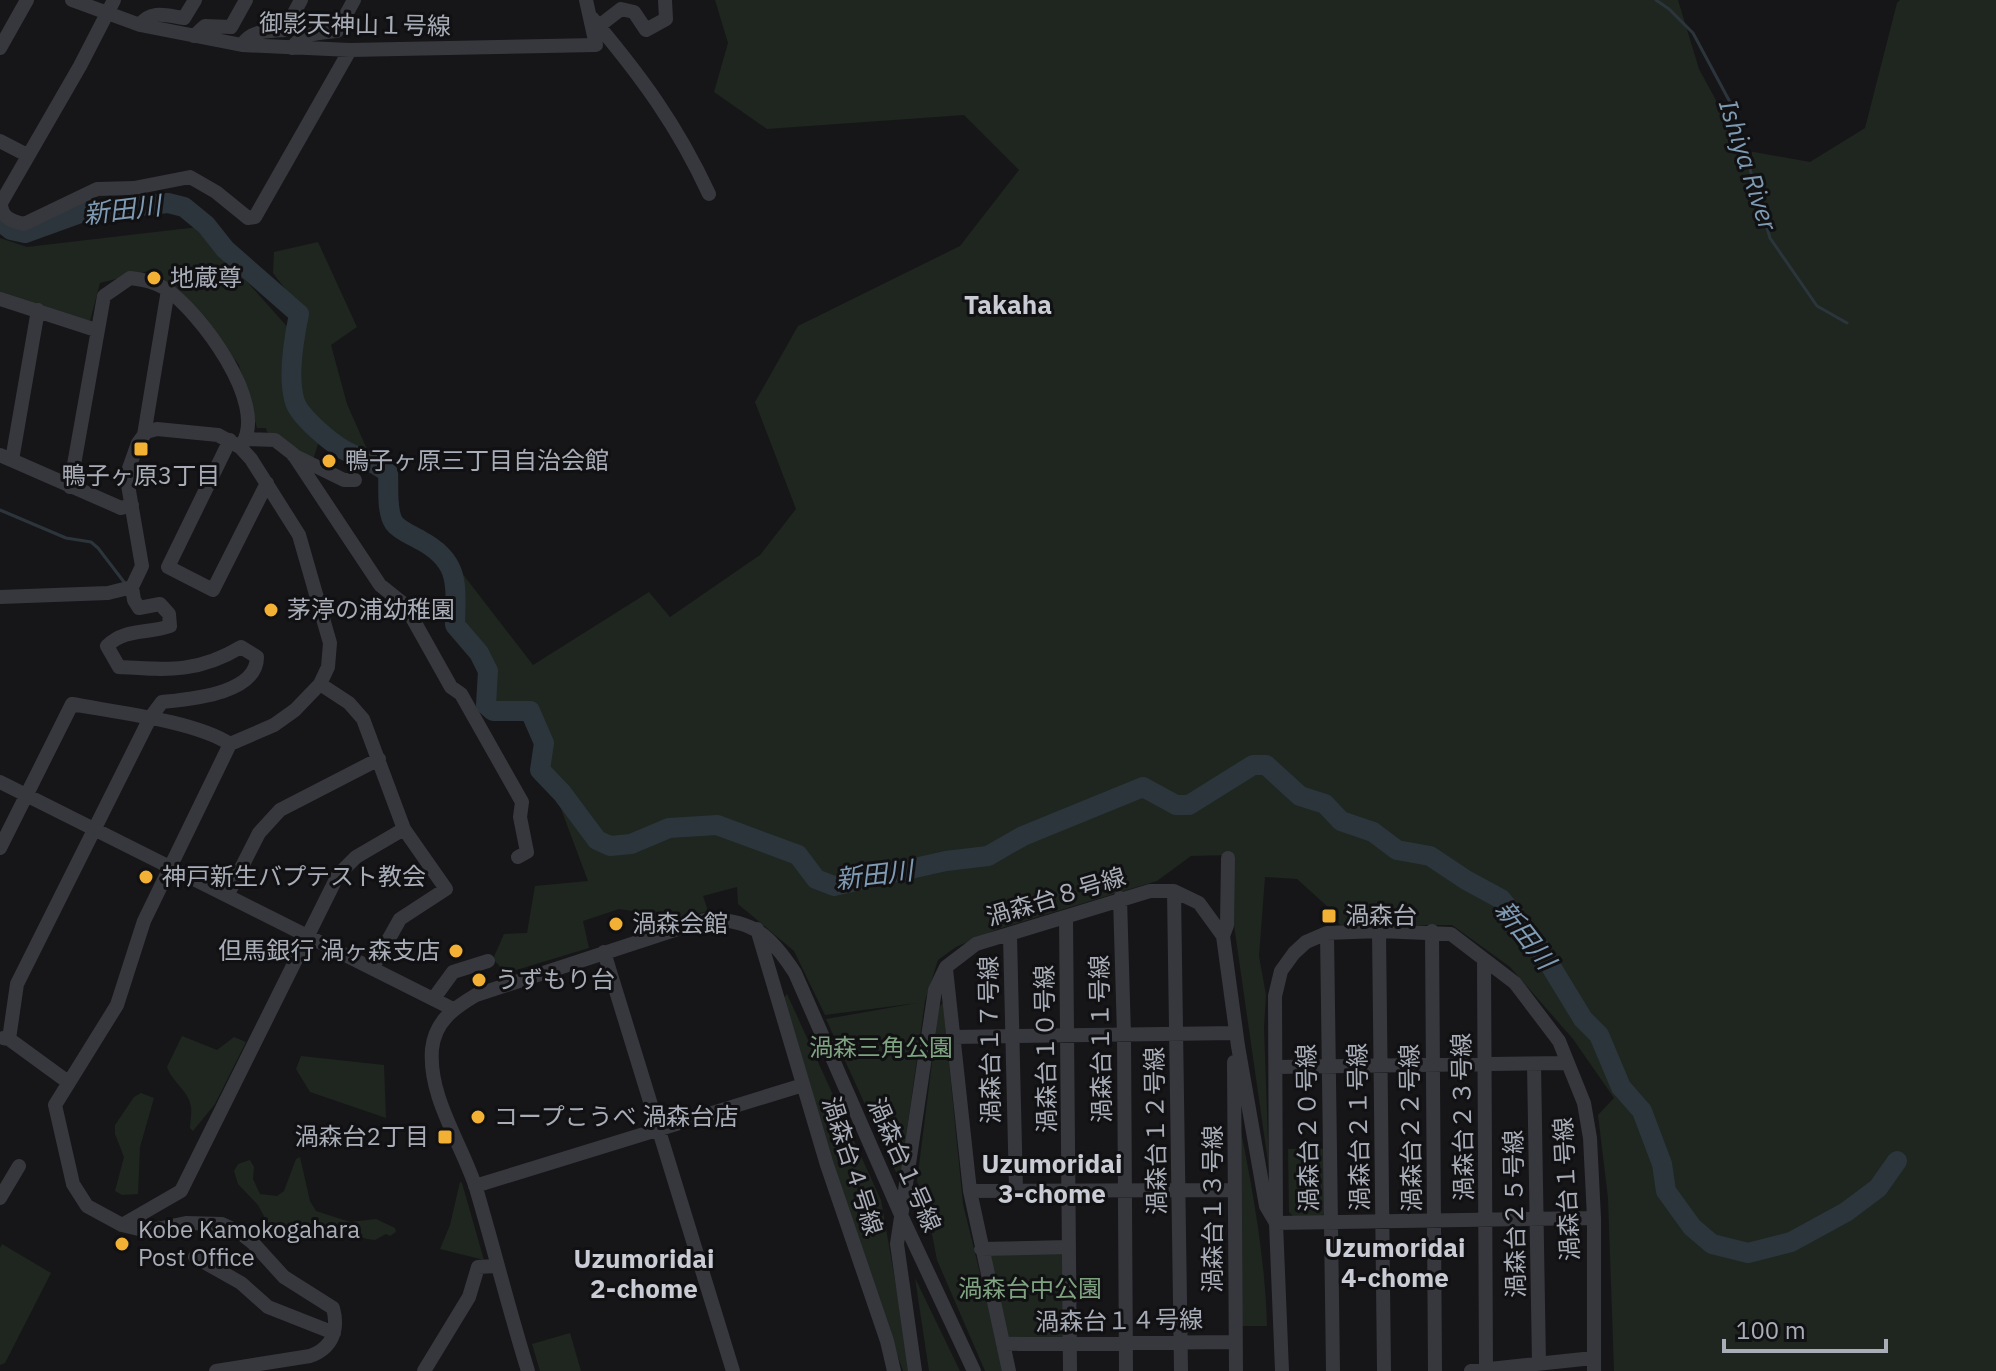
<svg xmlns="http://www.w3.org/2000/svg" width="1996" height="1371" font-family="'IBM Plex Sans','Noto Sans JP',sans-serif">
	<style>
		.green { fill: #1e261f }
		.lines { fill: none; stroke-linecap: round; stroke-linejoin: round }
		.stream { stroke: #2c353c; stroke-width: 3 }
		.river { stroke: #2c353c; stroke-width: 20 }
		.minor { stroke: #37383d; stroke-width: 14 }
		.poi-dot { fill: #f2b134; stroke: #111113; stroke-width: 3 }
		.labels { text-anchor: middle; stroke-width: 6; stroke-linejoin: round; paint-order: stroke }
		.street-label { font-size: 24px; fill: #a8adb8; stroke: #111113 }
		.poi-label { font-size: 24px; fill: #a8adb8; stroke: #111113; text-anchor: start }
		.park-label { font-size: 24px; fill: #7fa381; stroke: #111113 }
		.water-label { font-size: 26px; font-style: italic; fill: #7f9bb3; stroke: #111113 }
		.neighbourhood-label { font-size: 26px; font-weight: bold; fill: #c9ccd4; stroke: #111113 }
	</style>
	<rect width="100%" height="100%" fill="#161618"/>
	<!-- green -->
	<path class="green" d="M 715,0 L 1678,0 L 1699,69 L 1743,150 L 1810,162 L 1865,128 L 1897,3 L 1900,0 L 1996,0 L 1996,1371 L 1614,1371 L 1608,1198 L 1598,1115 L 1614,1098 L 1573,1039 L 1510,967 L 1452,925 L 1340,925 L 1329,908 L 1297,879 L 1265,877 L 1259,956 L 1266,995 L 1264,1027 L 1269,1169 L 1234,925 L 1231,855 L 1191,856 L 1157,881 L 998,929 L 956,947 L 938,960 L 925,1001 L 900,1181 L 826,1019 L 917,1003 L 825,1015 L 794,951 L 738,904 L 737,887 L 703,896 L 708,911 L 652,926 L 646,913 L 619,909 L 583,921 L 589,948 L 506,973 L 493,959 L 504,934 L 527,933 L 535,886 L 588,881 L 535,739 L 526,707 L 498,706 L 462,613 L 462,573 L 533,665 L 649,592 L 670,617 L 760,555 L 796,509 L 755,402 L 798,326 L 960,246 L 1019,170 L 964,115 L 767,129 L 714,92 L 728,43 Z
		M 198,227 L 291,331 L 304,314 L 273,273 L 274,252 L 318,242 L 357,327 L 331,345 L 347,404 L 370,456 L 358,469 L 336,450 L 318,444 L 313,460 L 267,432 L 266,428 L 257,428 L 239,365 L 207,323 L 153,270 L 100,283 L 90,321 L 0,294 L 0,238 L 27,247 Z
		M 787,994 L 881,1200 L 911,1371 L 903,1371 L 859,1245 L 783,999 Z
		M 943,1003 L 963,1204 L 1004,1371 L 985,1371 L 937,1260 L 927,1208 L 917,1181 L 939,1007 Z
		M 182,1036 L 217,1050 L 234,1037 L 246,1042 L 215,1104 L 193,1131 L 190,1128 C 190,1121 192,1114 191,1107 C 189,1091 172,1082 167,1067 Z
		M 301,1056 L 384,1065 L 386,1118 L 310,1092 L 296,1069 Z
		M 141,1093 L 154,1098 L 140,1147 L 138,1194 L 122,1195 L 115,1191 L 124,1157 L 115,1134 L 115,1125 L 134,1097 Z
		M 1234,1096 C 1249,1171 1265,1249 1267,1326 L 1240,1326 Z
		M 1288,1149 L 1325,1149 L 1325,1212 L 1322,1216 L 1294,1217 L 1289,1212 Z
		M 300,1157 L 310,1201 L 316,1211 L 350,1222 L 376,1219 L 395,1228 L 396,1232 L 390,1236 L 386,1234 L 375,1240 L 367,1239 L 348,1233 L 326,1234 L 301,1225 L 292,1234 L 277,1233 L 270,1227 L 258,1205 L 238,1184 L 234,1171 L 238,1164 L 250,1160 L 254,1167 L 253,1179 L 260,1194 L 277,1196 L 284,1191 L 296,1159 Z
		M 460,1182 L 462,1183 L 484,1260 L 440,1249 L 450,1225 Z
		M 2,1244 L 51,1273 L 5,1363 L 0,1365 L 0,1248 Z
		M 1065,1252 L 1066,1339 L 1006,1340 L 987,1254 Z
		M 915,1278 L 960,1371 L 929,1371 Z
		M 570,1333 L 581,1371 L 540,1371 L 532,1344 Z"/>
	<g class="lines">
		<!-- stream -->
		<path class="stream" d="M 1656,0 L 1669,9 L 1693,33 L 1731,104 L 1770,238 L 1817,306 L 1847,323
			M 0,510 L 66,538 L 91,542 L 98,548 L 124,582"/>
		<!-- river -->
		<path class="river" d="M 0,221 L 11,230 L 25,233 L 83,212 L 168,203 L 184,207 L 206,225 L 225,249 L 299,314 C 294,338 287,378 295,402 C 300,417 330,442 344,450 C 361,459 371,459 388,473 C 389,487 386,511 394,523 C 400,531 412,535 420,540 C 460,561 456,584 455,625 L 479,653 L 488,671 L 486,705 L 493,711 L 530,711 L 544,743 L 540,770 L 562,793 L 597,840 L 610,846 L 631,844 L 669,828 L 717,825 L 798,855 L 816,879 L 834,886 L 946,861 L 988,856 L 1023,836 L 1143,787 L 1176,805 L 1189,805 L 1253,765 L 1266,765 L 1300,796 L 1325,804 L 1341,821 L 1373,832 L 1397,850 L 1430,856 L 1466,880 L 1501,899 L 1536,942 L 1583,1019 L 1599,1035 L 1621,1087 L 1642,1111 L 1662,1164 L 1666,1191 L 1692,1227 L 1712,1244 L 1748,1253 L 1791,1242 L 1846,1212 L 1878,1188 L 1897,1161"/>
		<!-- minor -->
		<path class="minor" d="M 72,0 L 140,25 L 242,45 L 350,50 L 596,45 L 586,0
			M 592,18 C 641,76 677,125 709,194
			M 140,25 C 151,9 168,16 184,18 L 195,0
			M 599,26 L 621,9 L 634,12 L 646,30 L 666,19 L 665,0
			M 194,36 L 205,26 L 231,27 L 246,0
			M 242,45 C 251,30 269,31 285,30 L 301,0
			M 0,48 L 27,0
			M 292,48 C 303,32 318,33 337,31 L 354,0
			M 0,141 L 27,155
			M 1,203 C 1,218 12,221 24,224 L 97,189 L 134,188 L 190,177 L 216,192 L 248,218 L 255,217 L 350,50
			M 1,203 L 80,66 L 114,0
			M 0,299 L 96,330
			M 144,435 L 168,290
			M 246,439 L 275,440 L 293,454 L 380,585 L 405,605 L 451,687 L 461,694 L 522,802 L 520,817 L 527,852 L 518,857
			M 230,440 L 168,567 L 213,590 L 267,483
			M 0,455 L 121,508 L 132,505
			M 293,455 L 344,480 L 355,480
			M 12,460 L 38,310
			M 70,487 L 104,296 L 130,278 C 143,280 154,281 166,289 C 199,311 269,404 242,444
			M 0,597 L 108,593 L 132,587 L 142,566 L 128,485 L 128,471 L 138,443 L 146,432 L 157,429 L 218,435 L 240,447 L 251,459 L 299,535 L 330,643 L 328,667 L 320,684 L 295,710 L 274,725 L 230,744 L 144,921 L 117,1005 L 55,1105 L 73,1184 L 87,1206 L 122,1225 L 147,1231 L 186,1223 L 222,1224 L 239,1232 L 253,1243 L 284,1277 L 333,1308 C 339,1330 332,1348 310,1356 L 216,1371
			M 320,684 L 349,703 L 363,719 L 404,829 L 446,889 L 400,919 L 373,967
			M 0,782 L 453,1009
			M 0,848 L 72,704 C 115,712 195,721 230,744
			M 1174,891 L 1181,1371
			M 228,894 L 259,833 L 280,810 L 379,759
			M 1120,898 L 1124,1035 L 1126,1371
			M 1066,918 L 1070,1371
			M 757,929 L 827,1165 L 887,1341 L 894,1371
			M 1379,931 L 1384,1371
			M 1432,931 L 1435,1371
			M 1327,933 L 1333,1371
			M 1010,936 L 1016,1190
			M 1223,936 L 1227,925 L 1228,858
			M 604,952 L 733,1371
			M 1484,960 L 1486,1369
			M 946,969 L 970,1191 L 1009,1371
			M 434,998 L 453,972 L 488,961
			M 953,1037 L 1236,1033
			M 3,1038 L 9,1039 L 68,1082
			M 9,1039 L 17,984 L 150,718 L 162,702 C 190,699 257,694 257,657 L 241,647 C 198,673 167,670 119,667 L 107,646 C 125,628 148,634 170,626 L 169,614 L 160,604 L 139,608 L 134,600 L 132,587
			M 1234,1062 L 1236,1371
			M 1534,1064 L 1539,1364
			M 1276,1067 L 1567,1063
			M 475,1186 L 803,1085
			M 970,1191 L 1234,1190
			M 0,1198 L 19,1166
			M 122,1225 L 181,1191 L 338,875 L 356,857 L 404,829
			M 981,1249 L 1069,1247
			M 195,1257 L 241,1283 L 268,1307 L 334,1333
			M 1003,1344 L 1235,1342
			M 424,1371 L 469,1297 L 478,1267 L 496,1266
			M 528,1371 C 509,1310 494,1249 476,1188 C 462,1144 428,1097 432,1049 C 435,1021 454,1008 476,995 L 708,919 C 754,920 771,936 795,973 L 901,1215 L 974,1371
			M 915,1371 L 897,1244 L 935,990 L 946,967 L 976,944 L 1150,891 L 1174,891 L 1199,903 L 1223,936 L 1238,1046 L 1266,1206 L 1276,1223 L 1594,1218
			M 1282,1371 L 1276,1223 L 1275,996 L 1281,971 L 1294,953 L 1306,942 L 1327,933 L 1379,931 L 1451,934 L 1515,983 L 1559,1041 L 1584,1103 L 1590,1138 L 1594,1218 L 1594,1371
			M 1471,1371 L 1593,1358"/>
	</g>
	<!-- markers -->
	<g class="poi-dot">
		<circle cx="154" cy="278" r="8"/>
		<rect x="133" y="441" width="16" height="16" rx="4"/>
		<circle cx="329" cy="461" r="8"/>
		<circle cx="271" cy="610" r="8"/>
		<circle cx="146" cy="877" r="8"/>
		<rect x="1321" y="908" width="16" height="16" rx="4"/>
		<circle cx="616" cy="924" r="8"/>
		<circle cx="456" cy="951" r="8"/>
		<circle cx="479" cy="980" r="8"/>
		<circle cx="478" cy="1117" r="8"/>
		<rect x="437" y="1129" width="16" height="16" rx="4"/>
		<circle cx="122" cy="1244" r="8"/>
	</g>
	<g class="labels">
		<!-- street labels -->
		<g class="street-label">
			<text transform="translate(355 25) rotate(1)" y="8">御影天神山１号線</text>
			<text transform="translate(1056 897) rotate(-17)" y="8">渦森台８号線</text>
			<text transform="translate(1101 1039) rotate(-91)" y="8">渦森台１１号線</text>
			<text transform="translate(990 1040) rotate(-91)" y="8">渦森台１７号線</text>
			<text transform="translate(1046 1049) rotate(-91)" y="8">渦森台１０号線</text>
			<text transform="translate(1463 1117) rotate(-91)" y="8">渦森台２３号線</text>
			<text transform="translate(1359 1127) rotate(-91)" y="8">渦森台２１号線</text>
			<text transform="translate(1308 1128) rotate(-91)" y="8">渦森台２０号線</text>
			<text transform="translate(1411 1128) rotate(-91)" y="8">渦森台２２号線</text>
			<text transform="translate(1156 1131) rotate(-91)" y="8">渦森台１２号線</text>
			<text transform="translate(904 1165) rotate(66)" y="8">渦森台１号線</text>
			<text transform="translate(852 1166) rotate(72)" y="8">渦森台４号線</text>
			<text transform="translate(1567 1189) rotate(-93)" y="8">渦森台１号線</text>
			<text transform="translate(1213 1209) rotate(-90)" y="8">渦森台１３号線</text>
			<text transform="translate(1515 1214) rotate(-91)" y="8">渦森台２５号線</text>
			<text transform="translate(1119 1321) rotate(-1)" y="8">渦森台１４号線</text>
		</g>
		<!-- poi labels -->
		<g class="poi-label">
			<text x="170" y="286">地蔵尊</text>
			<text x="345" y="469">鴨子ヶ原三丁目自治会館</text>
			<text x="141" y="484" text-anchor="middle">鴨子ヶ原3丁目</text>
			<text x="287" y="618">茅渟の浦幼稚園</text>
			<text x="162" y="885">神戸新生バプテスト教会</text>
			<text x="1345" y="924">渦森台</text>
			<text x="632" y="932">渦森会館</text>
			<text x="440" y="959" text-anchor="end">但馬銀行 渦ヶ森支店</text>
			<text x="495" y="988">うずもり台</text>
			<text x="494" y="1125">コープこうべ 渦森台店</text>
			<text x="429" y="1145" text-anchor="end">渦森台2丁目</text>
			<text x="138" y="1238">Kobe Kamokogahara<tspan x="138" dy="28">Post Office</tspan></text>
		</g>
		<!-- park labels -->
		<g class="park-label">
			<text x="881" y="1056">渦森三角公園</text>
			<text x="1030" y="1297">渦森台中公園</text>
		</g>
		<!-- water labels -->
		<g class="water-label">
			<text transform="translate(1748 165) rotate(72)" y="9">Ishiya River</text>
			<text transform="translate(122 210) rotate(-7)" y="9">新田川</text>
			<text transform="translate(874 875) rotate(-7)" y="9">新田川</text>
			<text transform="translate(1525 935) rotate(52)" y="9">新田川</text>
		</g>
		<!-- neighbourhood labels -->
		<g class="neighbourhood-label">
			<text x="1008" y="314">Takaha</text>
			<text x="1052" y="1173">Uzumoridai<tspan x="1052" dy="30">3-chome</tspan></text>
			<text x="1395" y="1257">Uzumoridai<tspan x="1395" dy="30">4-chome</tspan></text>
			<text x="644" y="1268">Uzumoridai<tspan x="644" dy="30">2-chome</tspan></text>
		</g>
	</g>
	<!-- scale -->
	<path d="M1724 1339v12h162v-12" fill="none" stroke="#a8adb8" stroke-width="4"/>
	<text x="1736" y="1339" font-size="24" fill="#a8adb8" stroke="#111113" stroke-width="6" paint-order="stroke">100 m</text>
</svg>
